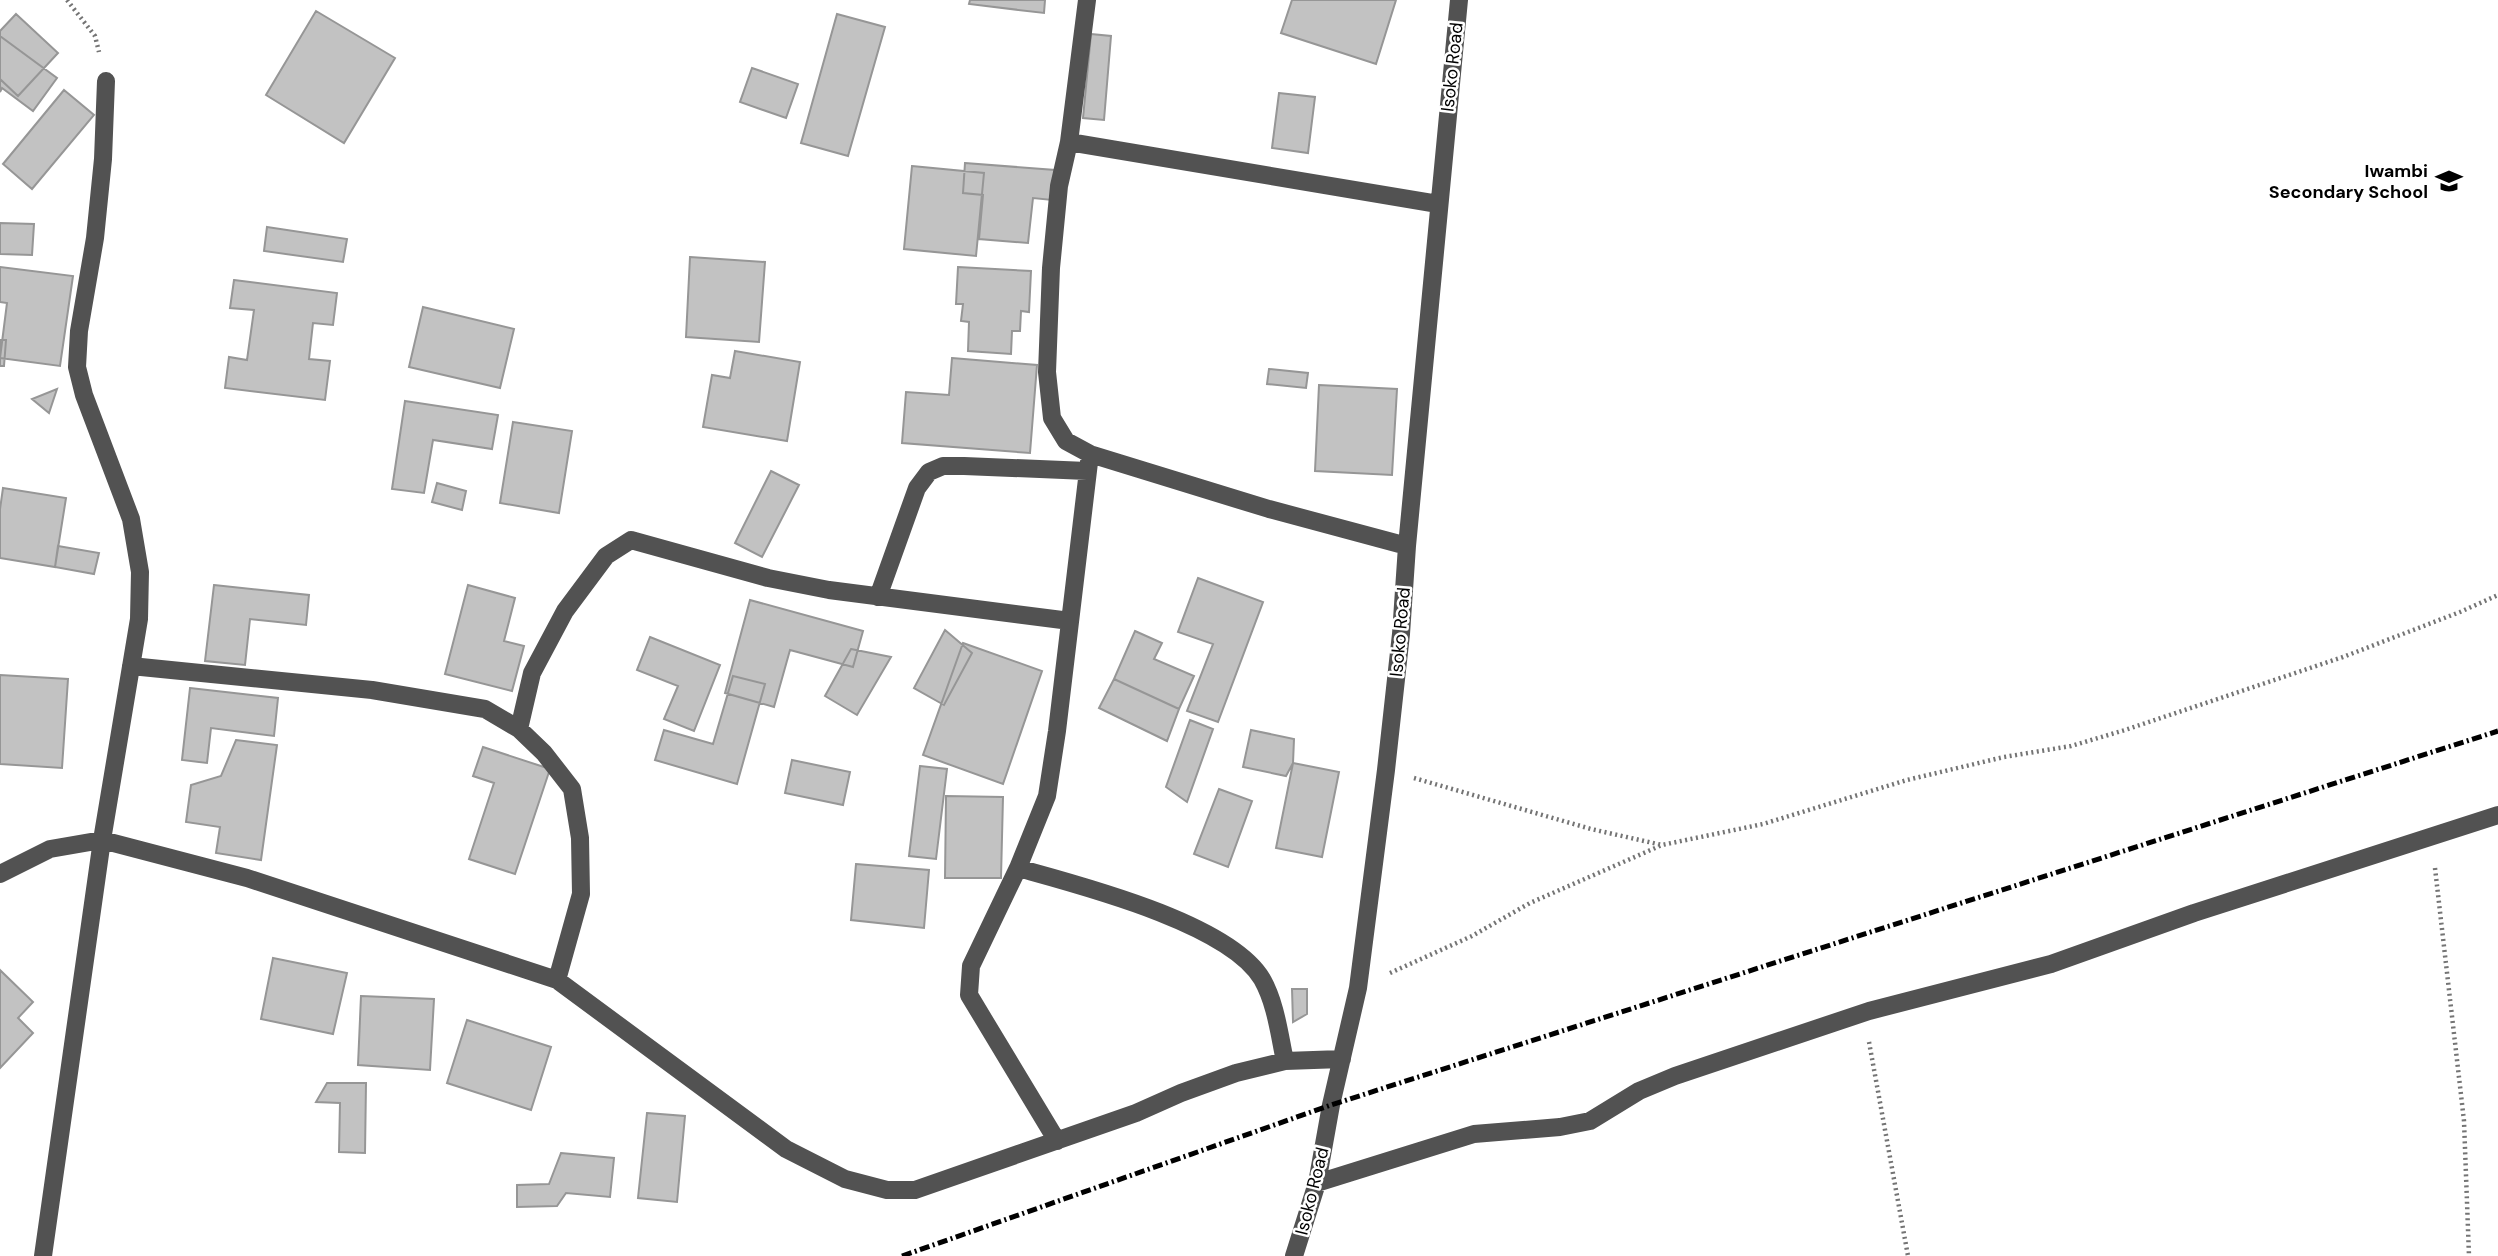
<svg xmlns="http://www.w3.org/2000/svg" width="2498" height="1256" font-family="'DM Sans',sans-serif">
	<style>
		.building { fill: #c2c2c2; stroke: #969696; stroke-width: 2 }
		.lines { fill: none; stroke-linecap: round; stroke-linejoin: round }
		.path { stroke: #747474; stroke-width: 4.5; stroke-dasharray: 2 3.5; stroke-linecap: butt }
		.minor { stroke: #525252; stroke-width: 18 }
		.rail { stroke: #000; stroke-width: 5; stroke-dasharray: 10 3.5 2 3.5; stroke-linecap: butt }
		.labels { text-anchor: middle; stroke-width: 5; stroke-linejoin: round; paint-order: stroke }
		.street-label { font-size: 18px; fill: #000; stroke: #fff }
		.poi-label { font-size: 18px; font-weight: bold; fill: #000; stroke: #fff; text-anchor: end }
	</style>
	<rect width="100%" height="100%" fill="#fff"/>
	<!-- building -->
	<path class="building" d="M 970,0 L 1045,0 L 1044,13 L 969,4 Z
		M 1292,0 L 1396,0 L 1376,64 L 1281,33 Z
		M 316,11 L 395,58 L 344,143 L 266,95 Z
		M 16,14 L 58,53 L 18,96 L 0,79 L 0,31 Z
		M 837,14 L 885,27 L 848,156 L 801,143 Z
		M 1091,34 L 1111,36 L 1104,120 L 1083,118 Z
		M 0,36 L 57,78 L 33,111 L 2,88 L 0,92 Z
		M 752,68 L 798,84 L 786,118 L 740,102 Z
		M 64,90 L 94,115 L 32,189 L 3,164 Z
		M 1279,93 L 1315,97 L 1308,153 L 1272,148 Z
		M 965,163 L 1055,170 L 1052,200 L 1033,198 L 1028,243 L 979,239 L 983,195 L 963,193 Z
		M 912,166 L 984,173 L 976,256 L 904,249 Z
		M 0,223 L 34,224 L 32,255 L 0,254 Z
		M 267,227 L 347,239 L 343,262 L 264,251 Z
		M 690,257 L 765,262 L 759,342 L 686,337 Z
		M 0,267 L 73,276 L 60,366 L 0,358 L 7,303 L 0,302 Z
		M 958,267 L 1031,271 L 1029,312 L 1021,311 L 1020,331 L 1012,331 L 1011,354 L 968,351 L 969,322 L 961,321 L 963,304 L 956,304 Z
		M 234,280 L 337,293 L 333,325 L 313,323 L 309,359 L 330,361 L 325,400 L 225,388 L 229,357 L 247,360 L 254,310 L 230,308 Z
		M 423,307 L 514,329 L 500,388 L 409,367 Z
		M 0,340 L 6,340 L 4,366 L 0,366 Z
		M 735,351 L 800,362 L 787,441 L 703,427 L 712,375 L 730,378 Z
		M 952,358 L 1037,365 L 1030,453 L 902,443 L 906,392 L 949,395 Z
		M 1269,369 L 1308,373 L 1306,388 L 1267,384 Z
		M 1319,385 L 1397,389 L 1392,475 L 1315,471 Z
		M 57,389 L 49,413 L 32,399 Z
		M 405,401 L 498,415 L 492,449 L 433,440 L 424,493 L 392,489 Z
		M 513,422 L 572,431 L 559,513 L 500,503 Z
		M 771,471 L 799,485 L 762,557 L 735,543 Z
		M 437,483 L 466,491 L 462,510 L 432,502 Z
		M 3,488 L 66,498 L 55,567 L 0,558 L 0,509 Z
		M 58,546 L 99,553 L 94,574 L 55,567 Z
		M 1198,578 L 1263,602 L 1218,722 L 1187,711 L 1213,644 L 1178,632 Z
		M 214,585 L 309,595 L 306,625 L 250,619 L 245,665 L 205,661 Z
		M 468,585 L 515,598 L 504,641 L 524,646 L 512,691 L 445,674 Z
		M 750,600 L 863,631 L 853,667 L 790,650 L 774,707 L 725,693 Z
		M 945,630 L 972,653 L 944,705 L 914,688 Z
		M 1135,631 L 1162,643 L 1154,659 L 1194,676 L 1179,709 L 1114,679 Z
		M 650,637 L 720,665 L 694,731 L 664,719 L 678,686 L 637,670 Z
		M 963,643 L 1042,671 L 1003,784 L 923,755 Z
		M 851,649 L 891,657 L 857,715 L 825,696 Z
		M 0,675 L 68,679 L 62,768 L 0,764 Z
		M 733,676 L 765,684 L 737,784 L 655,760 L 664,730 L 713,744 Z
		M 1114,679 L 1179,709 L 1167,741 L 1099,708 Z
		M 190,688 L 278,698 L 274,736 L 211,728 L 207,763 L 182,760 Z
		M 1190,720 L 1213,729 L 1187,802 L 1166,787 Z
		M 1251,730 L 1294,739 L 1293,763 L 1286,776 L 1243,767 Z
		M 236,740 L 277,745 L 261,860 L 216,853 L 220,827 L 186,822 L 191,785 L 221,776 Z
		M 483,747 L 550,769 L 515,874 L 469,859 L 494,783 L 473,776 Z
		M 792,760 L 850,772 L 843,805 L 785,793 Z
		M 1293,763 L 1339,772 L 1322,857 L 1276,848 Z
		M 920,766 L 947,769 L 936,859 L 909,856 Z
		M 1219,789 L 1252,801 L 1228,867 L 1194,854 Z
		M 946,796 L 1003,797 L 1001,878 L 945,878 Z
		M 856,864 L 929,870 L 924,928 L 851,920 Z
		M 273,958 L 347,973 L 333,1034 L 261,1019 Z
		M 0,970 L 33,1002 L 18,1018 L 33,1033 L 0,1068 Z
		M 1292,989 L 1307,989 L 1307,1014 L 1293,1022 Z
		M 361,996 L 434,999 L 430,1070 L 358,1065 Z
		M 467,1020 L 551,1047 L 531,1110 L 447,1083 Z
		M 327,1083 L 366,1083 L 365,1153 L 339,1152 L 340,1103 L 316,1102 Z
		M 647,1113 L 685,1116 L 677,1202 L 638,1198 Z
		M 561,1153 L 614,1158 L 610,1197 L 566,1193 L 557,1206 L 517,1207 L 517,1185 L 549,1184 Z"/>
	<g class="lines">
		<!-- path -->
		<path class="path" d="M 67,0 L 95,36 L 99,52
			M 1414,778 L 1591,829 L 1662,845
			M 2435,868 L 2464,1121 L 2469,1256
			M 1390,973 L 1472,936 L 1530,903 L 1662,845 L 1763,824 L 1907,780 L 2004,757 L 2071,746 L 2125,730 L 2343,657 L 2460,612 L 2498,595
			M 1869,1042 L 1908,1256"/>
		<!-- minor -->
		<path class="minor" d="M 1087,0 L 1069,142 L 1059,186 L 1051,268 L 1047,372 L 1052,418 L 1066,441 L 1090,454 L 1269,509 L 1407,546
			M 1069,142 L 1438,204
			M 878,597 L 917,488 L 929,472 L 943,466 L 964,466 L 1087,471
			M 131,666 L 372,690 L 485,709 L 519,729 L 544,753 L 572,789 L 580,838 L 581,894 L 557,980
			M 519,729 L 532,673 L 565,611 L 606,556 L 631,540 L 768,578 L 829,590 L 1070,621
			M 1018,868 L 1047,796 L 1057,731 L 1090,454
			M 0,874 L 50,849 L 102,840 L 247,878 L 557,980 L 786,1149 L 845,1179 L 887,1190 L 915,1190 L 1136,1113 L 1181,1093 L 1236,1073 L 1285,1061 L 1342,1059
			M 1057,1141 L 969,995 L 971,966 L 1018,868 C 1079,885 1229,923 1262,979 C 1276,1004 1279,1033 1285,1061
			M 1317,1183 L 1474,1134 L 1560,1127 L 1590,1121 L 1639,1091 L 1675,1076 L 1869,1011 L 2051,964 L 2194,913 L 2498,815
			M 43,1256 L 102,840 L 139,619 L 140,572 L 131,519 L 84,395 L 77,367 L 79,331 L 95,238 L 103,159 L 106,81
			M 1294,1256 L 1317,1183 L 1331,1105 L 1358,988 L 1386,770 L 1401,634 L 1407,546 L 1459,0"/>
		<!-- rail -->
		<path class="rail" d="M 902,1256 L 1331,1105 L 2498,731"/>
	</g>
	<!-- icons -->
	<defs>
		<symbol id="school-bare" viewBox="-9 -9 18 18"><path d="M0-5L7-2L0 1L-7-2ZM-4 1L0 2.5L4 1V4Q0 6-4 4Z" fill="#000" stroke="#fff" stroke-width="2.5" paint-order="stroke"/></symbol>
	</defs>
	<g fill-rule="evenodd">
		<use href="#school-bare" x="2430" y="162" width="38" height="38"/>
	</g>
	<g class="labels">
		<!-- street labels -->
		<g class="street-label">
			<text transform="translate(1452 67) rotate(-84)" y="6">Isoko Road</text>
			<text transform="translate(1400 632) rotate(-85)" y="6">Isoko Road</text>
			<text transform="translate(1312 1191) rotate(-76)" y="6">Isoko Road</text>
		</g>
		<!-- poi labels -->
		<g class="poi-label">
			<text x="2428" y="177">Iwambi<tspan x="2428" dy="21">Secondary School</tspan></text>
		</g>
	</g>
</svg>
